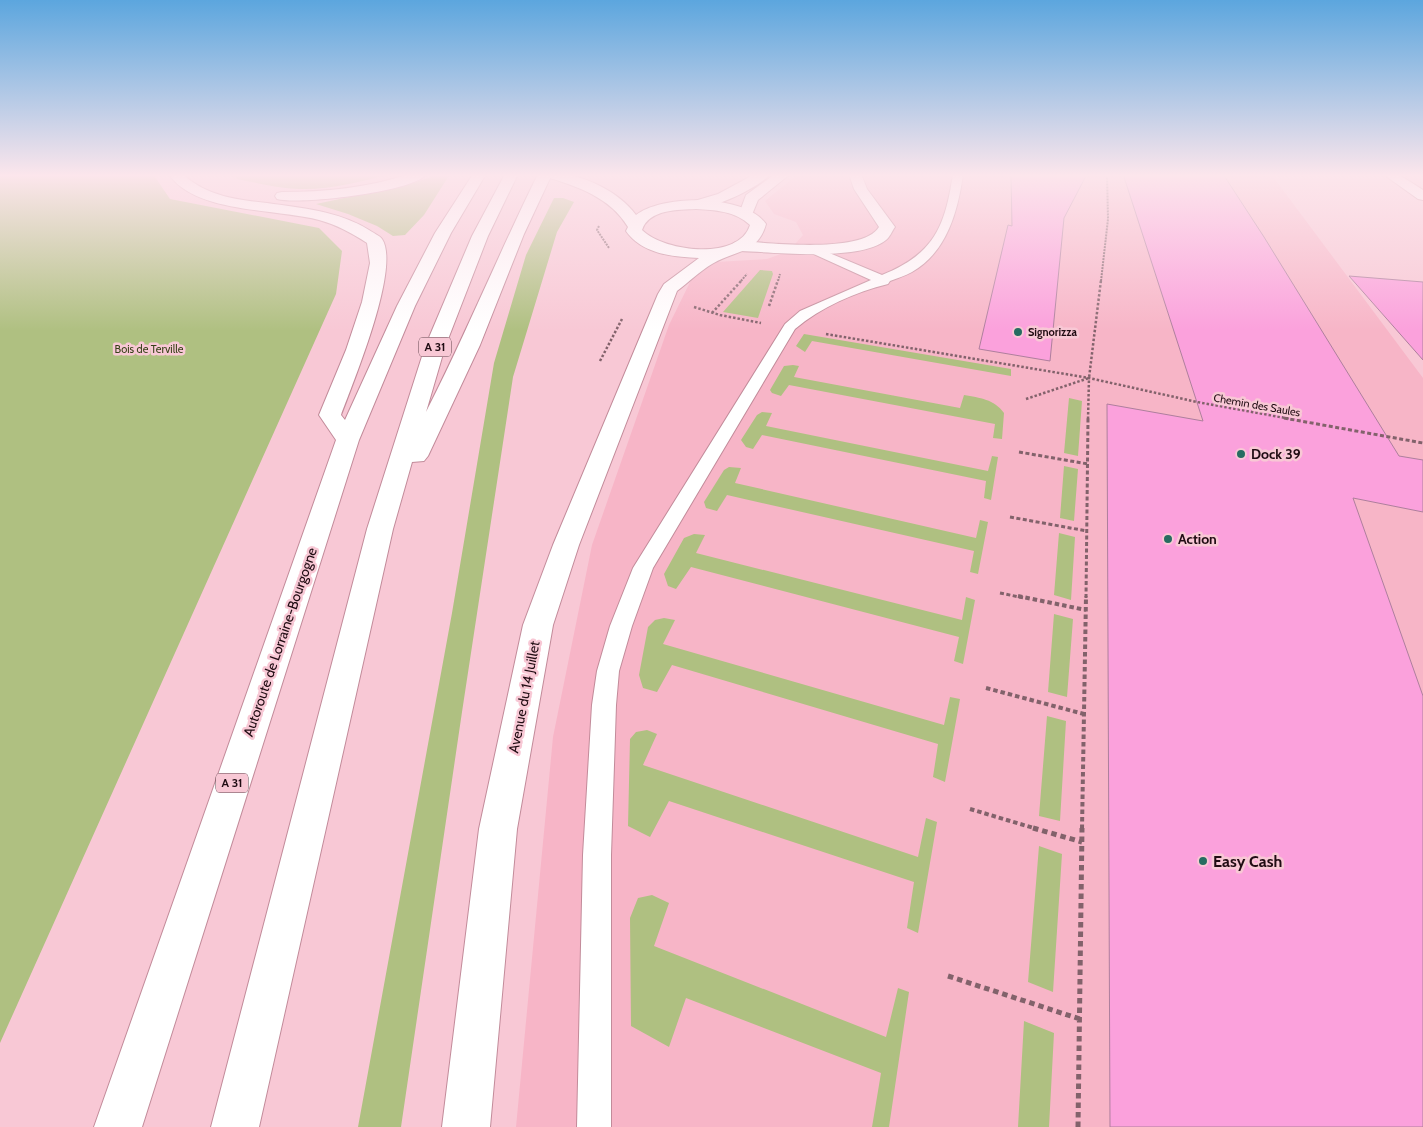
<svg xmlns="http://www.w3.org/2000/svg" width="1423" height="1127" font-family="Cabin,sans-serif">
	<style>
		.built { fill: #f7b5c7 }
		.green { fill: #afc081 }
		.building { fill: #fba1dc; stroke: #ae7f9d }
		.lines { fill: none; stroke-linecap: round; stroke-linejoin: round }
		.service-casing { stroke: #c28b9a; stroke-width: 2 }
		.minor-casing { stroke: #c28b9a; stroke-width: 2 }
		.tertiary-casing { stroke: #c28b9a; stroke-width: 2 }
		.secondary-casing { stroke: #c28b9a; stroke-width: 2 }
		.motorway-casing { stroke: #c28b9a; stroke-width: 2 }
		.path-far4 { stroke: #82626b; stroke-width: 2; stroke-dasharray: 2 1; stroke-linecap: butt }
		.path-far3 { stroke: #82626b; stroke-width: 2.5; stroke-dasharray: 2.5 2; stroke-linecap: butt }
		.path-far2 { stroke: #82626b; stroke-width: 3; stroke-dasharray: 4 2.5; stroke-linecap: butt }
		.path-far1 { stroke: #82626b; stroke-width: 4; stroke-dasharray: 4.5 3; stroke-linecap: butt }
		.path { stroke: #82626b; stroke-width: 5; stroke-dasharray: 5.5 4; stroke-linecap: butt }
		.service { fill: #fff; fill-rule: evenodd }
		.minor { fill: #fff; fill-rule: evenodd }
		.tertiary { fill: #fff; fill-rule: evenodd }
		.secondary { fill: #fff; fill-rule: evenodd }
		.motorway { fill: #fff; fill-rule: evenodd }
		.poi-dot { fill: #266c61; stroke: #f8c8d5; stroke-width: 2 }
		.labels { text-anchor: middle; stroke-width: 5; stroke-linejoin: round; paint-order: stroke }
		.far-poi-label { font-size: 11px; font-weight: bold; fill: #200c13; stroke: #f8c8d5; text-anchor: start }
		.far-park-label { font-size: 11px; fill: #364017; stroke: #f8c8d5 }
		.far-street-label { font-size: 11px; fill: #200c13; stroke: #f8c8d5 }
		.shield { fill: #f8c8d5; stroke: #61444d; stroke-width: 1 }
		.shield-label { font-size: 12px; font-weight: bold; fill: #200c13 }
		.poi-label { font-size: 14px; font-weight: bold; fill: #200c13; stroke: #f8c8d5; text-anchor: start }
		.street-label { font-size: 14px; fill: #200c13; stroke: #f8c8d5 }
		.near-poi-label { font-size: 16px; font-weight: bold; fill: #200c13; stroke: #f8c8d5; text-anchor: start }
	</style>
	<rect width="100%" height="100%" fill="#f8c8d5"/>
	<!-- built -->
	<path class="built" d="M 798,174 L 1271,174 L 1423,378 L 1423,1127 L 516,1127 L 553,737 L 592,545 L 669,325 L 694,274 L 716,262 L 767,259 L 789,251 L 803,235 L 796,222 L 774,214 L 765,201 Z"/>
	<!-- green -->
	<path class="green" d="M 0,174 L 153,174 L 170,199 L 319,228 L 342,251 L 336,294 L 0,1043 Z
		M 233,174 L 390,174 C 361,182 329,190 299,189 C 278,188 258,183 237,179 Z
		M 440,174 L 450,174 L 424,215 L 405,235 L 393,236 L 377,226 L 348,214 L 316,204 L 410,184 Z
		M 554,198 L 563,198 L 574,202 L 557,232 L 513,377 L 462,712 L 401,1127 L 358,1127 L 452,613 L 494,363 L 526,255 Z
		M 760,270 L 772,271 L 773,274 L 758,318 L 723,312 Z
		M 804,334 L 1011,369 L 1011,376 L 812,341 L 805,352 L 796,346 Z
		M 793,365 L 799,366 L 794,377 L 960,408 L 964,395 C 980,398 994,399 1004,413 L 1002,439 L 993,438 L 995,424 L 789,385 L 781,396 L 772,393 L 770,390 L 784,366 Z
		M 1069,398 L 1082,401 L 1078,456 L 1064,453 Z
		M 762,412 L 772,413 L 766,426 L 988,471 L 992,456 L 998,457 L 991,500 L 984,498 L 986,481 L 762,435 L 753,449 L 746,447 L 741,440 L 757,415 Z
		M 1064,466 L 1078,469 L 1074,521 L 1060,518 Z
		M 729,467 L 741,468 L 735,483 L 976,538 L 980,520 L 988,522 L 978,574 L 970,572 L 974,551 L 727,495 L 717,511 L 706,508 L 704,502 L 724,470 Z
		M 1059,533 L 1075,537 L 1071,600 L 1054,595 Z
		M 694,534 L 705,535 L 696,553 L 962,620 L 966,597 L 975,600 L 963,664 L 954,661 L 959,637 L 691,567 L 676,589 L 668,586 L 664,574 L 684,538 Z
		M 1054,614 L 1073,619 L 1067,697 L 1048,692 Z
		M 664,618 L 675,620 L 663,644 L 944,725 L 950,697 L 960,699 L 945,782 L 933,777 L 938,744 L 672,665 L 657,692 L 643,688 L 639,675 L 648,627 L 655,620 Z
		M 1047,716 L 1066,721 L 1060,821 L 1039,816 Z
		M 647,730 L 657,734 L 643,765 L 918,857 L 926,818 L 937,822 L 918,933 L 907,928 L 914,882 L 669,801 L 650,837 L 628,826 L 630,739 L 636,732 Z
		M 1039,846 L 1062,854 L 1053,992 L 1028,982 Z
		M 652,895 L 669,903 L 654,946 L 886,1037 L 898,988 L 909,992 L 889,1127 L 872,1127 L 881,1073 L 686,998 L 669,1047 L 631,1026 L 630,918 L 638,898 Z
		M 1024,1021 L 1054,1033 L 1049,1127 L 1018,1127 Z"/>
	<!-- building -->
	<path class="building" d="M 1011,174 L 1087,174 L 1064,218 L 1050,361 L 979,349 L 1008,225 L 1012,226 Z
		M 1123,174 L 1223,174 L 1264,237 L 1399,456 L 1423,460 L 1423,512 L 1353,498 L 1423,696 L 1423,1127 L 1110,1127 L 1107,404 L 1203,421 Z
		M 1349,276 L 1423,282 L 1423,360 Z"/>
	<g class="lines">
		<defs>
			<path id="service" d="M 953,174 L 963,174 C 958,211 947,252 912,272 C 905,276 897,278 890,281 L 888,284 C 856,292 821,307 795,329 L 653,568 L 632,626 L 619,671 L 616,705 L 611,855 L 611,1127 L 577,1127 L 583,855 L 592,705 L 597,671 L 610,626 L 633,568 L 785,324 L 800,311 L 871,280 L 807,251 L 805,249 L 807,247 L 815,247 L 882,275 C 934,254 945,227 953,174 Z"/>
			<path id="minor" d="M 1383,174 L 1398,174 L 1423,190 L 1423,200 L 1418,199 Z"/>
			<path id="tertiary" d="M 849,174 L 861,174 L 867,189 L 895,227 C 892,231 890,237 886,240 C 859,262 774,252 740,251 L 734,249 L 732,246 L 734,243 L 740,241 C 769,243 863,254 879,227 L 854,189 Z"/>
			<path id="secondary" d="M 545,174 C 576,170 618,190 636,215 C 663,194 745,194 766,224 C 758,254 735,250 712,264 C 700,271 689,282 677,291 L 579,545 L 553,625 L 517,829 L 490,1127 L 442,1127 L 479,829 L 523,625 L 553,545 L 658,294 L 664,284 L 699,258 C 673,257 642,254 626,231 L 628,227 C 610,197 578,187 547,177 ZM 696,209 C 715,210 735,211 750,225 C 739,261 664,252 642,230 C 649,209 678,210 696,209 Z"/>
			<path id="motorway" d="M 173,174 L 185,174 L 185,176 C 207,196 238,200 267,203 C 302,208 339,211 369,230 C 373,233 379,235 382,239 C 401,267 353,383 341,415 L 345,420 L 397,306 L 435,233 L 473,174 L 486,174 L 451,233 L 415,306 L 359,440 L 142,1127 L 94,1127 L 336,440 L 319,415 L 346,350 L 362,302 L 370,263 L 367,243 C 352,233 337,225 319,220 C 278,209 198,213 171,177 Z
				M 409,174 L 427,174 C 413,192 300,205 277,199 L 275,196 L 277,193 L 282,192 C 325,192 368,188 409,174 Z
				M 505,174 L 518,174 L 488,236 L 445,347 L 426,412 C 466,334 499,253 538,174 L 552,174 L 524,234 L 480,345 L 428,456 L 424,461 L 412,462 L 393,529 L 259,1127 L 211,1127 L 367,529 L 425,347 L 472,236 Z
				M 755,174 L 770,174 C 759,188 708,212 691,208 L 689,205 L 691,202 L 718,194 Z
				M 775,174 L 790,174 L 758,200 L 751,217 L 741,217 L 739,214 L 746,195 Z"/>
		</defs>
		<!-- service casing -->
		<use href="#service" class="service-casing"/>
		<!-- minor casing -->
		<use href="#minor" class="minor-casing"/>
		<!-- tertiary casing -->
		<use href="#tertiary" class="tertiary-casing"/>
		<!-- secondary casing -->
		<use href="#secondary" class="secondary-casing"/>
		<!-- motorway casing -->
		<use href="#motorway" class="motorway-casing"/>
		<!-- path-far4 -->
		<path class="path-far4" d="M 599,226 L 597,230 L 609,248
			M 741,281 L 747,274
			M 778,281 L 780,274
			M 1101,281 L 1108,219 L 1107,174"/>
		<!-- path-far3 -->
		<path class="path-far3" d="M 769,306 L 778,280
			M 694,307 L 720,315 L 761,323
			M 712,313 L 742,280
			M 826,334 L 1089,378 L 1197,402 L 1291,419
			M 600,361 L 622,319
			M 1026,399 L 1089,378 L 1101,280
			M 1088,419 L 1089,378"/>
		<!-- path-far2 -->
		<path class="path-far2" d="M 1284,418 L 1423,443
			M 1019,452 L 1088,464
			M 1010,517 L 1087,531
			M 1000,593 L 1024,598
			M 1086,598 L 1088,418"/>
		<!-- path-far1 -->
		<path class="path-far1" d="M 1018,596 L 1086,610
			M 986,688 L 1084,714
			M 970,809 L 1037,829
			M 1082,829 L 1086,596"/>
		<!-- path -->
		<path class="path" d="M 1033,828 L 1082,842
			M 948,976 L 1080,1019
			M 1078,1127 L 1082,828"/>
		<!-- service -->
		<use href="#service" class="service"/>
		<!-- minor -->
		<use href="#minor" class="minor"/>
		<!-- tertiary -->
		<use href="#tertiary" class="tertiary"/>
		<!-- secondary -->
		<use href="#secondary" class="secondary"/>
		<!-- motorway -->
		<use href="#motorway" class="motorway"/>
	</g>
	<!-- sky -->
	<linearGradient id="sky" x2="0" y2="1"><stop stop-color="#5ca6de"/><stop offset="0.53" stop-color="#fce6ec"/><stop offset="1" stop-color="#fce6ec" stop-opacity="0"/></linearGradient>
	<rect width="1423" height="331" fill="url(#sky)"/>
	<!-- markers -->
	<g class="poi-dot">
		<circle cx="1018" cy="332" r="5"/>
		<circle cx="1241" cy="454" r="5"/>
		<circle cx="1168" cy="539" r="5"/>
		<circle cx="1203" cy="861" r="5"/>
	</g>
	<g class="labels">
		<!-- far-poi labels -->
		<g class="far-poi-label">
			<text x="1028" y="336">Signorizza</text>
		</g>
		<!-- far-park labels -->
		<g class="far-park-label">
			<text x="149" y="353">Bois de Terville</text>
		</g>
		<!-- far-street labels -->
		<g class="far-street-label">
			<text transform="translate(1257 405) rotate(10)" y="4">Chemin des Saules</text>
		</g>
		<!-- shield labels -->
		<g class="shield">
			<rect x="419" y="337.5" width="32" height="19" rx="4"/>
			<rect x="216" y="773.5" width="32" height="19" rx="4"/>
		</g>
		<g class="shield-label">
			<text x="435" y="351">A 31</text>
			<text x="232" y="787">A 31</text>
		</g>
		<!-- poi labels -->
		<g class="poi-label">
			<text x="1251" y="459">Dock 39</text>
			<text x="1178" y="544">Action</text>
		</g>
		<!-- street labels -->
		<g class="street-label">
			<text transform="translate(280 642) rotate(-71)" y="5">Autoroute de Lorraine-Bourgogne</text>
			<text transform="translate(524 697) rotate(-79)" y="5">Avenue du 14 Juillet</text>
		</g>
		<!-- near-poi labels -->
		<g class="near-poi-label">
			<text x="1213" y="867">Easy Cash</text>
		</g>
	</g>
</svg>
